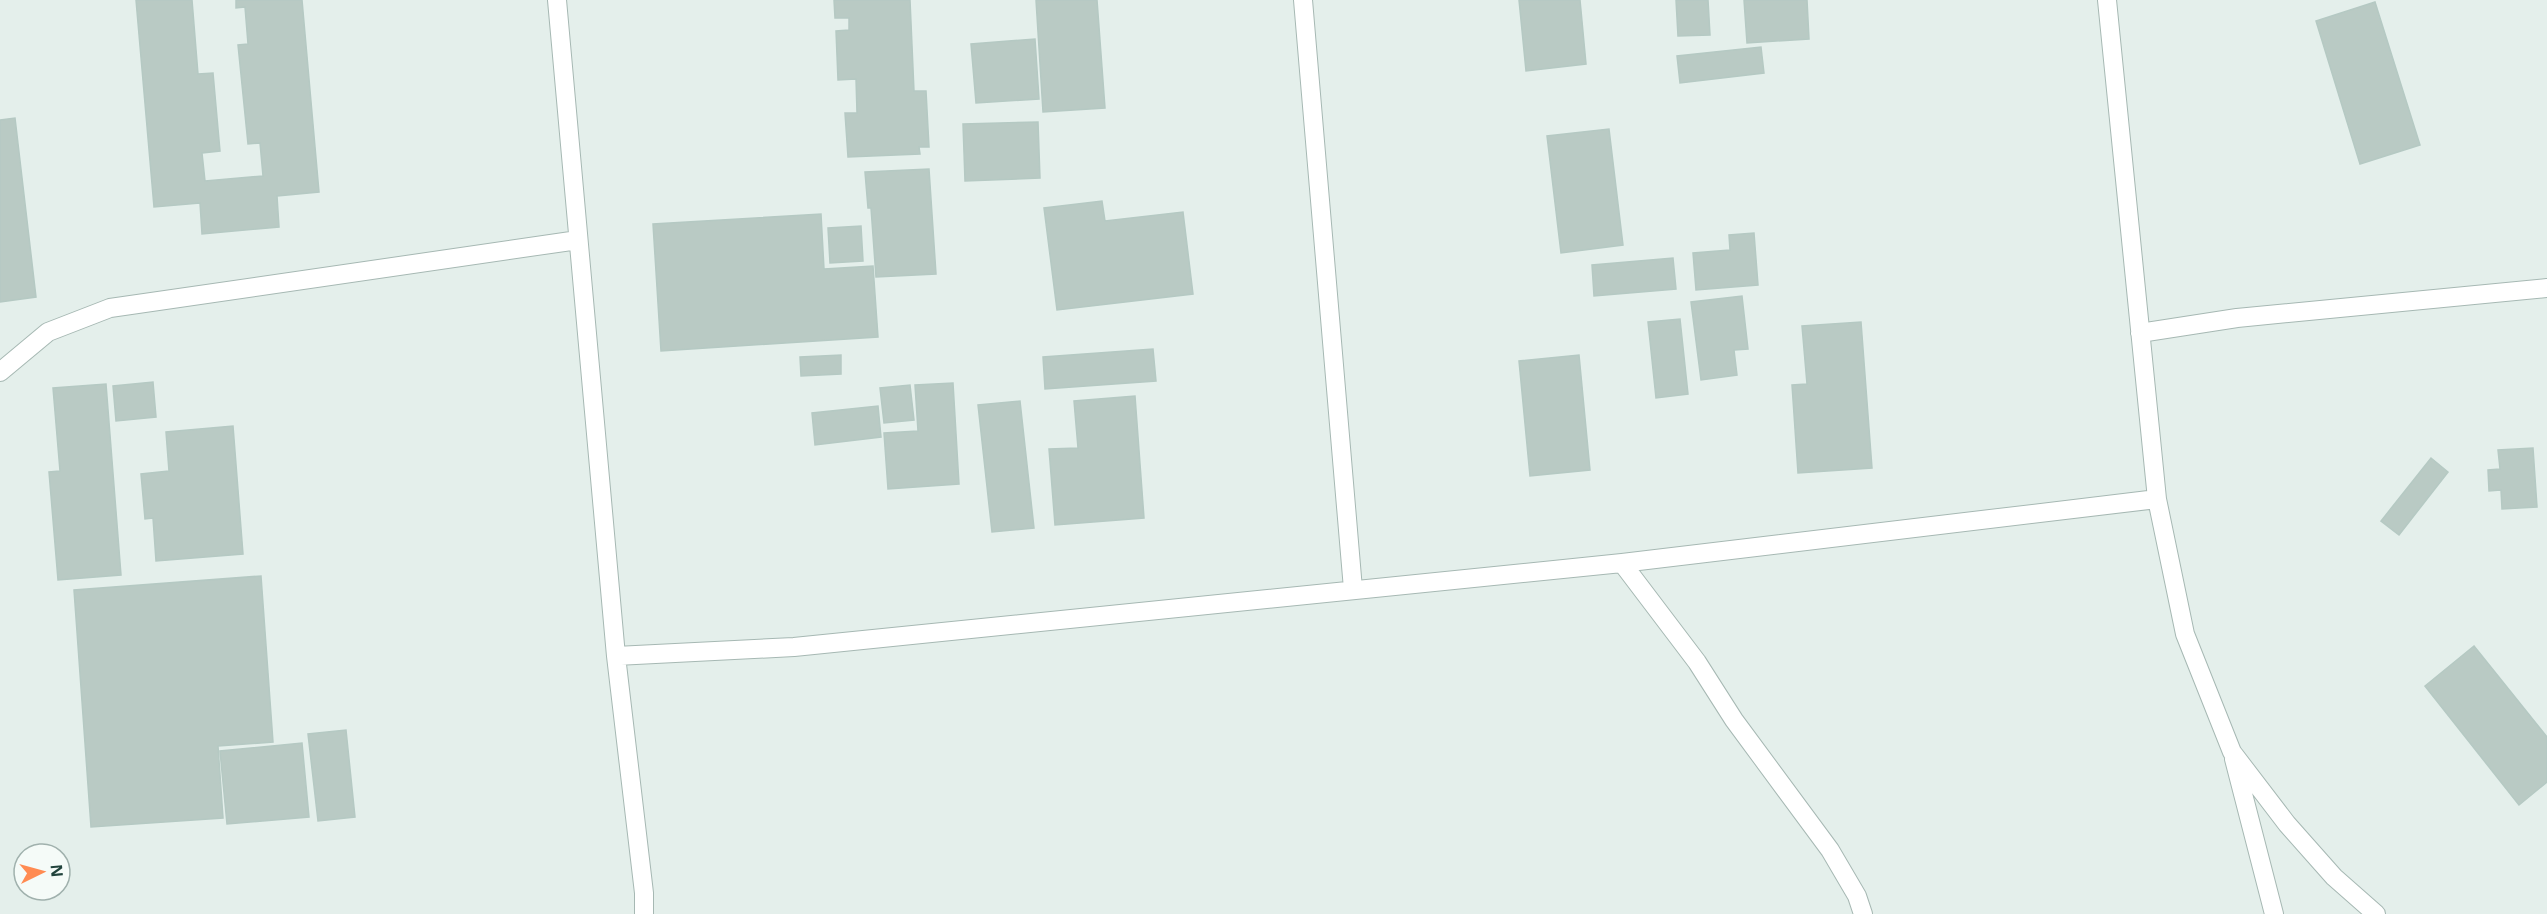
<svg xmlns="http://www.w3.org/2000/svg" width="2547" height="914" viewBox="0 0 2547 914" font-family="'Noto Sans',sans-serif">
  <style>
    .building { fill: #b9cac4; stroke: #b5c9c3; stroke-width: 1.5 }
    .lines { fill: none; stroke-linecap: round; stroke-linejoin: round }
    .minor-casing { stroke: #a6b8b3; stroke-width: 20 }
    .minor { stroke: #fff; stroke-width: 18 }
  </style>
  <rect width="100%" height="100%" fill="#e4efeb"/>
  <path class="building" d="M136,0H192L198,74L213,73L220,151L202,153L205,181L263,176L260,143L248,144L238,45L248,44L245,7L236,8V0H302L319,192L277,196L279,227L202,234L200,203L154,207Z
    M834,0H910L914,91H926L929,147H919L920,154L848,157L845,113H857L856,79L838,80L836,31L849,30V18H835Z
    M1036,0H1097L1105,108L1043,112Z
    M1519,0H1580L1586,64L1526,71Z
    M1676,0H1708L1710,35L1678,36Z
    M1744,0H1807L1809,39L1747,43Z
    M2375,2L2420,145L2360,164L2316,21Z
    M1035,39L1039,99L976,103L971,44Z
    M1761,47L1764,73L1680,83L1677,56Z
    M15,118L36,297L0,302V120Z
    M1038,122L1040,178L965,181L963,124Z
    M1609,129L1623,245L1561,253L1547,136Z
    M929,169L936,274L876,277L871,208H868L865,172Z
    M1102,201L1105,221L1183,212L1193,294L1057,310L1044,208Z
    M821,214L824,269L873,266L878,337L661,351L653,224Z
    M861,226L863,261L830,263L828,228Z
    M1754,233L1758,285L1696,290L1693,253L1730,250L1729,235Z
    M1673,258L1676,289L1594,296L1592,265Z
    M1742,296L1748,349L1734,350L1737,375L1701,380L1691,302Z
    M1680,319L1688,394L1656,398L1648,322Z
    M1861,322L1872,468L1798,473L1792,385L1807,384L1802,326Z
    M1153,349L1156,381L1045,389L1043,357Z
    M841,355V374L801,376L800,357Z
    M1579,355L1590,470L1530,476L1519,361Z
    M153,382L156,417L116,421L113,386Z
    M953,383L959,484L888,489L884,433L918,431L915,385Z
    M106,384L121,575L58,580L49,472L60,471L53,388Z
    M910,385L914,420L884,423L880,388Z
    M1135,396L1144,518L1055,525L1049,449L1078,448L1074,401Z
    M1020,401L1034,528L992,532L978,405Z
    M878,406L881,437L815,445L812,413Z
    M233,426L243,554L156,561L153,518L145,519L141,474L169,471L166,432Z
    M2533,448L2537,507L2502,509L2501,490L2489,491L2488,470L2500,469L2498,450Z
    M2431,458L2448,472L2399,535L2381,521Z
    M261,576L273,742L218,746L223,818L91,827L74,590Z
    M2474,646L2547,737V782L2519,805L2425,686Z
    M346,730L355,817L318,821L308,734Z
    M302,743L309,817L227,824L220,751Z"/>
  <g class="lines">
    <g class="minor-casing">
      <path id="minor" d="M557,0L616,656L644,893V914
        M1303,0L1353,589
        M2107,0L2157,499L2185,634L2232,752L2287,824L2334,877L2376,914
        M2140,333L2237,318L2547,288
        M0,372L48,332L110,308L578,240
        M1622,563L1697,662L1734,720L1830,850L1857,896L1863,914
        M616,656L794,647L1622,563L2157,499
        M2234,759L2274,914"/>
    </g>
    <use href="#minor" class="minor"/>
  </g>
  <g transform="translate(42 872) rotate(85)"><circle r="28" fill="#f5fbf8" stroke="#a0b1ad" stroke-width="1.5"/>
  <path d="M0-4.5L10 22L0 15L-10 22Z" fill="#ff8b52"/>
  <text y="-9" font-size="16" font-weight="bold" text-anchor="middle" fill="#21433c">N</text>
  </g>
</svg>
